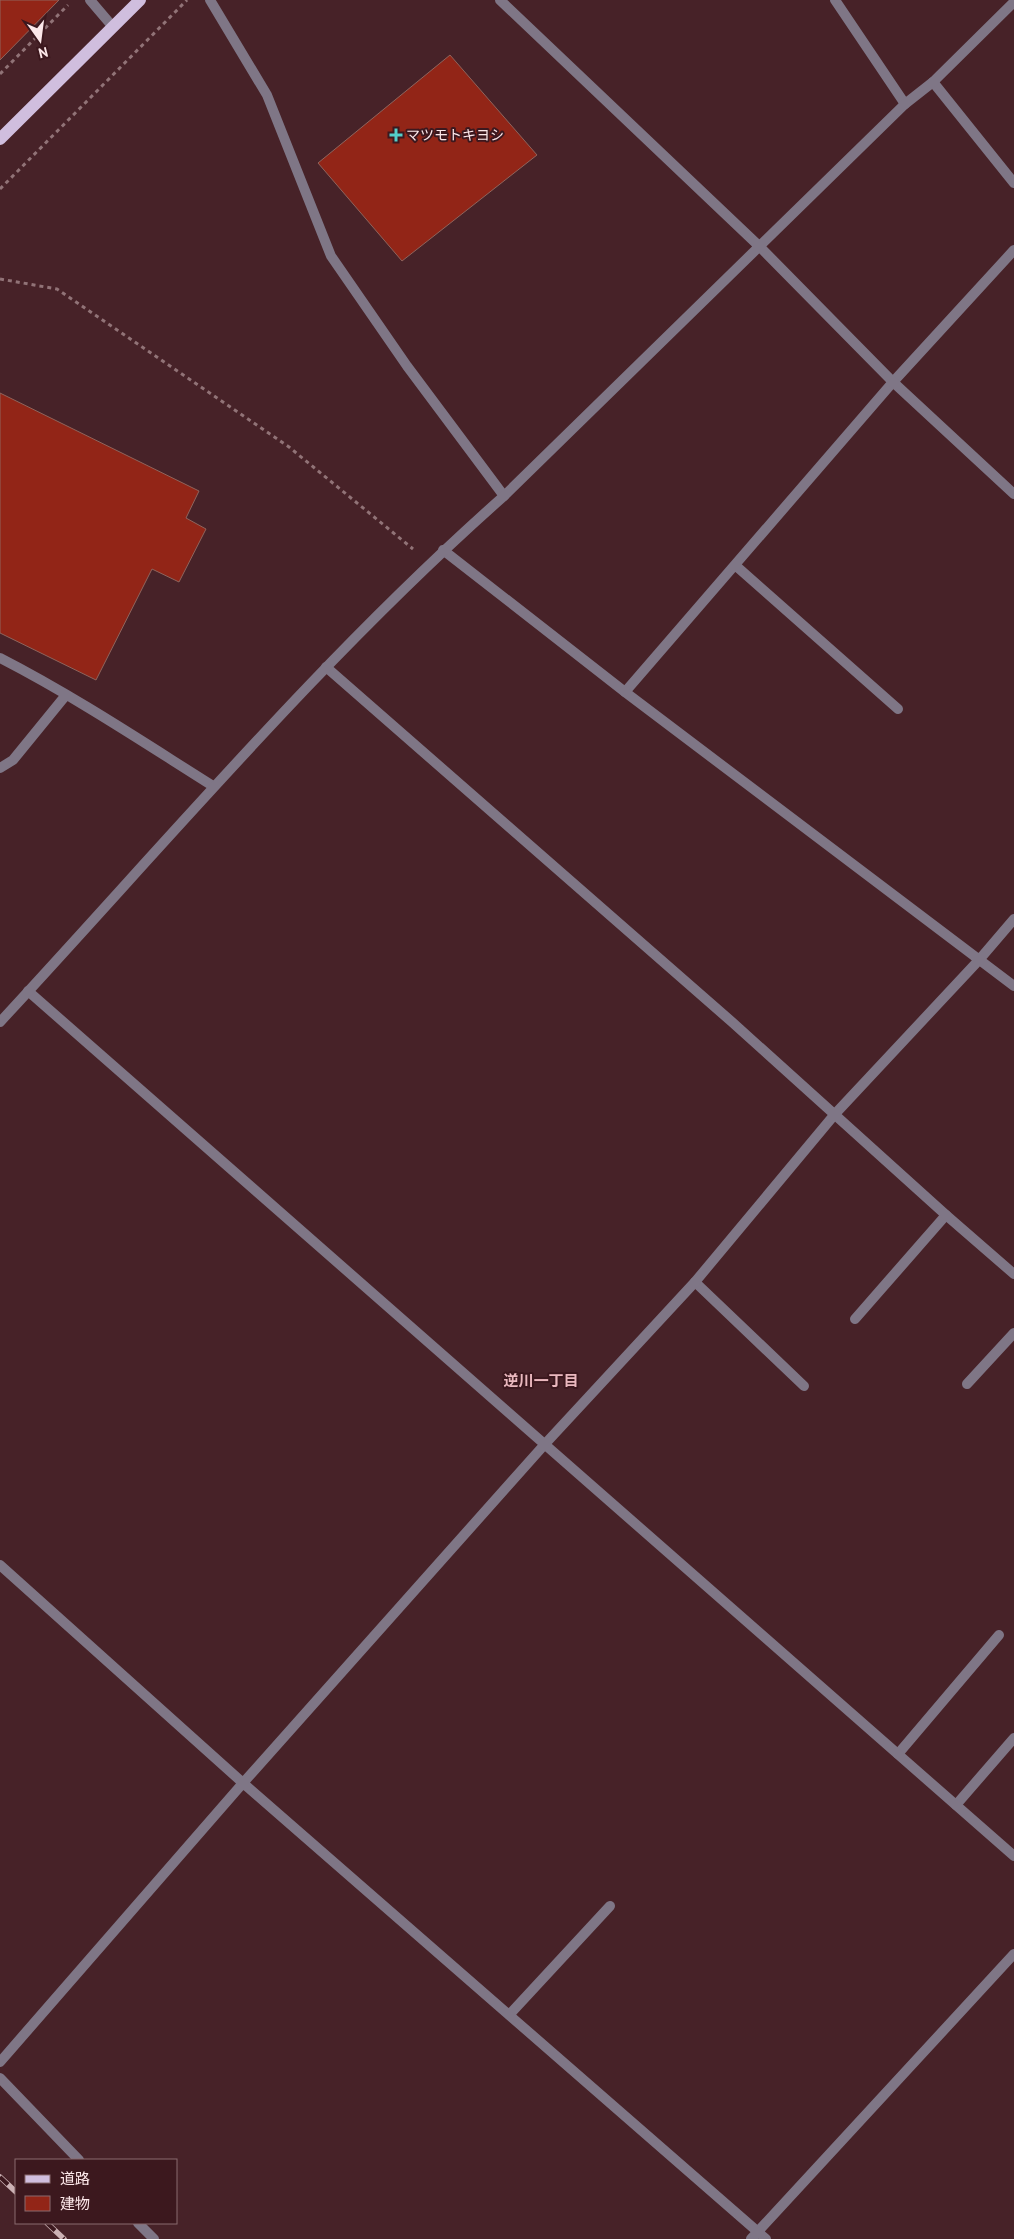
<svg xmlns="http://www.w3.org/2000/svg" width="1014" height="2239" viewBox="0 0 1014 2239" font-family="'PT Sans','Noto Sans JP',sans-serif">
  <style>
    .building { fill: #922517; stroke: #8f645c }
    .lines { fill: none; stroke-linecap: round; stroke-linejoin: round }
    .path { stroke: #917377; stroke-width: 3; stroke-dasharray: 4 4; stroke-linecap: butt }
    .service { stroke: #7f7686; stroke-width: 10 }
    .minor { stroke: #7f7686; stroke-width: 10 }
    .tertiary { stroke: #7f7686; stroke-width: 10 }
    .primary { stroke: #d0bede; stroke-width: 12 }
    .rail-casing { stroke: #cbb1b4; stroke-width: 5.5 }
    .rail { stroke: #3c181e; stroke-width: 4; stroke-dasharray: 11; stroke-linecap: butt }
    .poi-dot { fill: #54cdc8; stroke: #3c181e; stroke-width: 2 }
    .labels { text-anchor: middle; dominant-baseline: central; stroke-width: 4; stroke-linejoin: round; paint-order: stroke }
    .poi-label { font-size: 14px; fill: #fce7e9; stroke: #3c181e; text-anchor: start }
    .neighbourhood-label { font-size: 15px; font-weight: bold; fill: #eab8be; stroke: #3c181e }
  </style>
  <rect width="100%" height="100%" fill="#472228"/>
  <path class="building" d="M0,0H59L0,60Z
    M450,55L537,155L402,261L318,163Z
    M0,393L199,491L186,518L206,529L179,582L152,569L96,680L0,633Z"/>
  <g class="lines">
    <path class="path" d="M0,74L68,5
      M0,189L187,0
      M0,279L57,289L289,447L413,549"/>
    <path class="service" d="M210,0L267,95L331,256L407,366L504,496
      M735,565L898,709
      M625,692L893,382L1014,250
      M695,1282L804,1386
      M855,1319L946,1215
      M967,1384L1014,1333
      M898,1754L999,1635
      M956,1805L1014,1738"/>
    <path class="minor" d="M90,0L113,27
      M835,0L905,104
      M933,82L1014,183
      M443,550L625,692L1014,986
      M0,658C74,696 143,742 213,786
      M326,667L732,1022L946,1215L1014,1274
      M0,768L13,760L66,695
      M28,991L1014,1856
      M0,1565L243,1783L766,2239
      M509,2015L610,1906
      M0,2062L243,1783L545,1444L695,1282L835,1114L979,960L1014,919
      M0,2078L79,2160
      M138,2223L154,2239
      M751,2239L1014,1954"/>
    <path class="tertiary" d="M500,0L759,246L893,382L1014,494
      M0,1022C165,844 322,657 504,496L905,104L933,82L1014,2"/>
    <path class="primary" d="M0,139L140,0"/>
    <g class="rail-casing">
      <path id="rail" d="M0,2177L16,2192
        M47,2223L64,2239"/>
    </g>
    <use href="#rail" class="rail"/>
  </g>
  <path class="poi-dot" d="M393.5 127.5h5v5h5v5h-5v5h-5v-5h-5v-5h5z"/>
  <g class="labels">
    <g class="poi-label">
      <text x="406" y="135">マツモトキヨシ</text>
    </g>
    <g class="neighbourhood-label">
      <text x="541" y="1380">逆川一丁目</text>
    </g>
  </g>
  <rect x="15" y="2159" width="162" height="65" fill="#3c181e" stroke="#896b6f"/>
  <rect x="25" y="2175" width="25" height="8" fill="#d0bede" stroke="#896b6f"/>
  <text x="60" y="2184" font-size="15" fill="#fce7e9">道路</text>
  <rect x="25" y="2196" width="25" height="15" fill="#922517" stroke="#896b6f"/>
  <text x="60" y="2209" font-size="15" fill="#fce7e9">建物</text>
  <g transform="translate(40 40) rotate(166)" stroke="#3c181e" stroke-width="4" paint-order="stroke">
  <path d="M0-4L9 19L0 12L-9 19Z" fill="#fce7e9"/>
  <text y="-8" font-size="14" font-weight="bold" text-anchor="middle" fill="#fce7e9">N</text>
  </g>
</svg>
